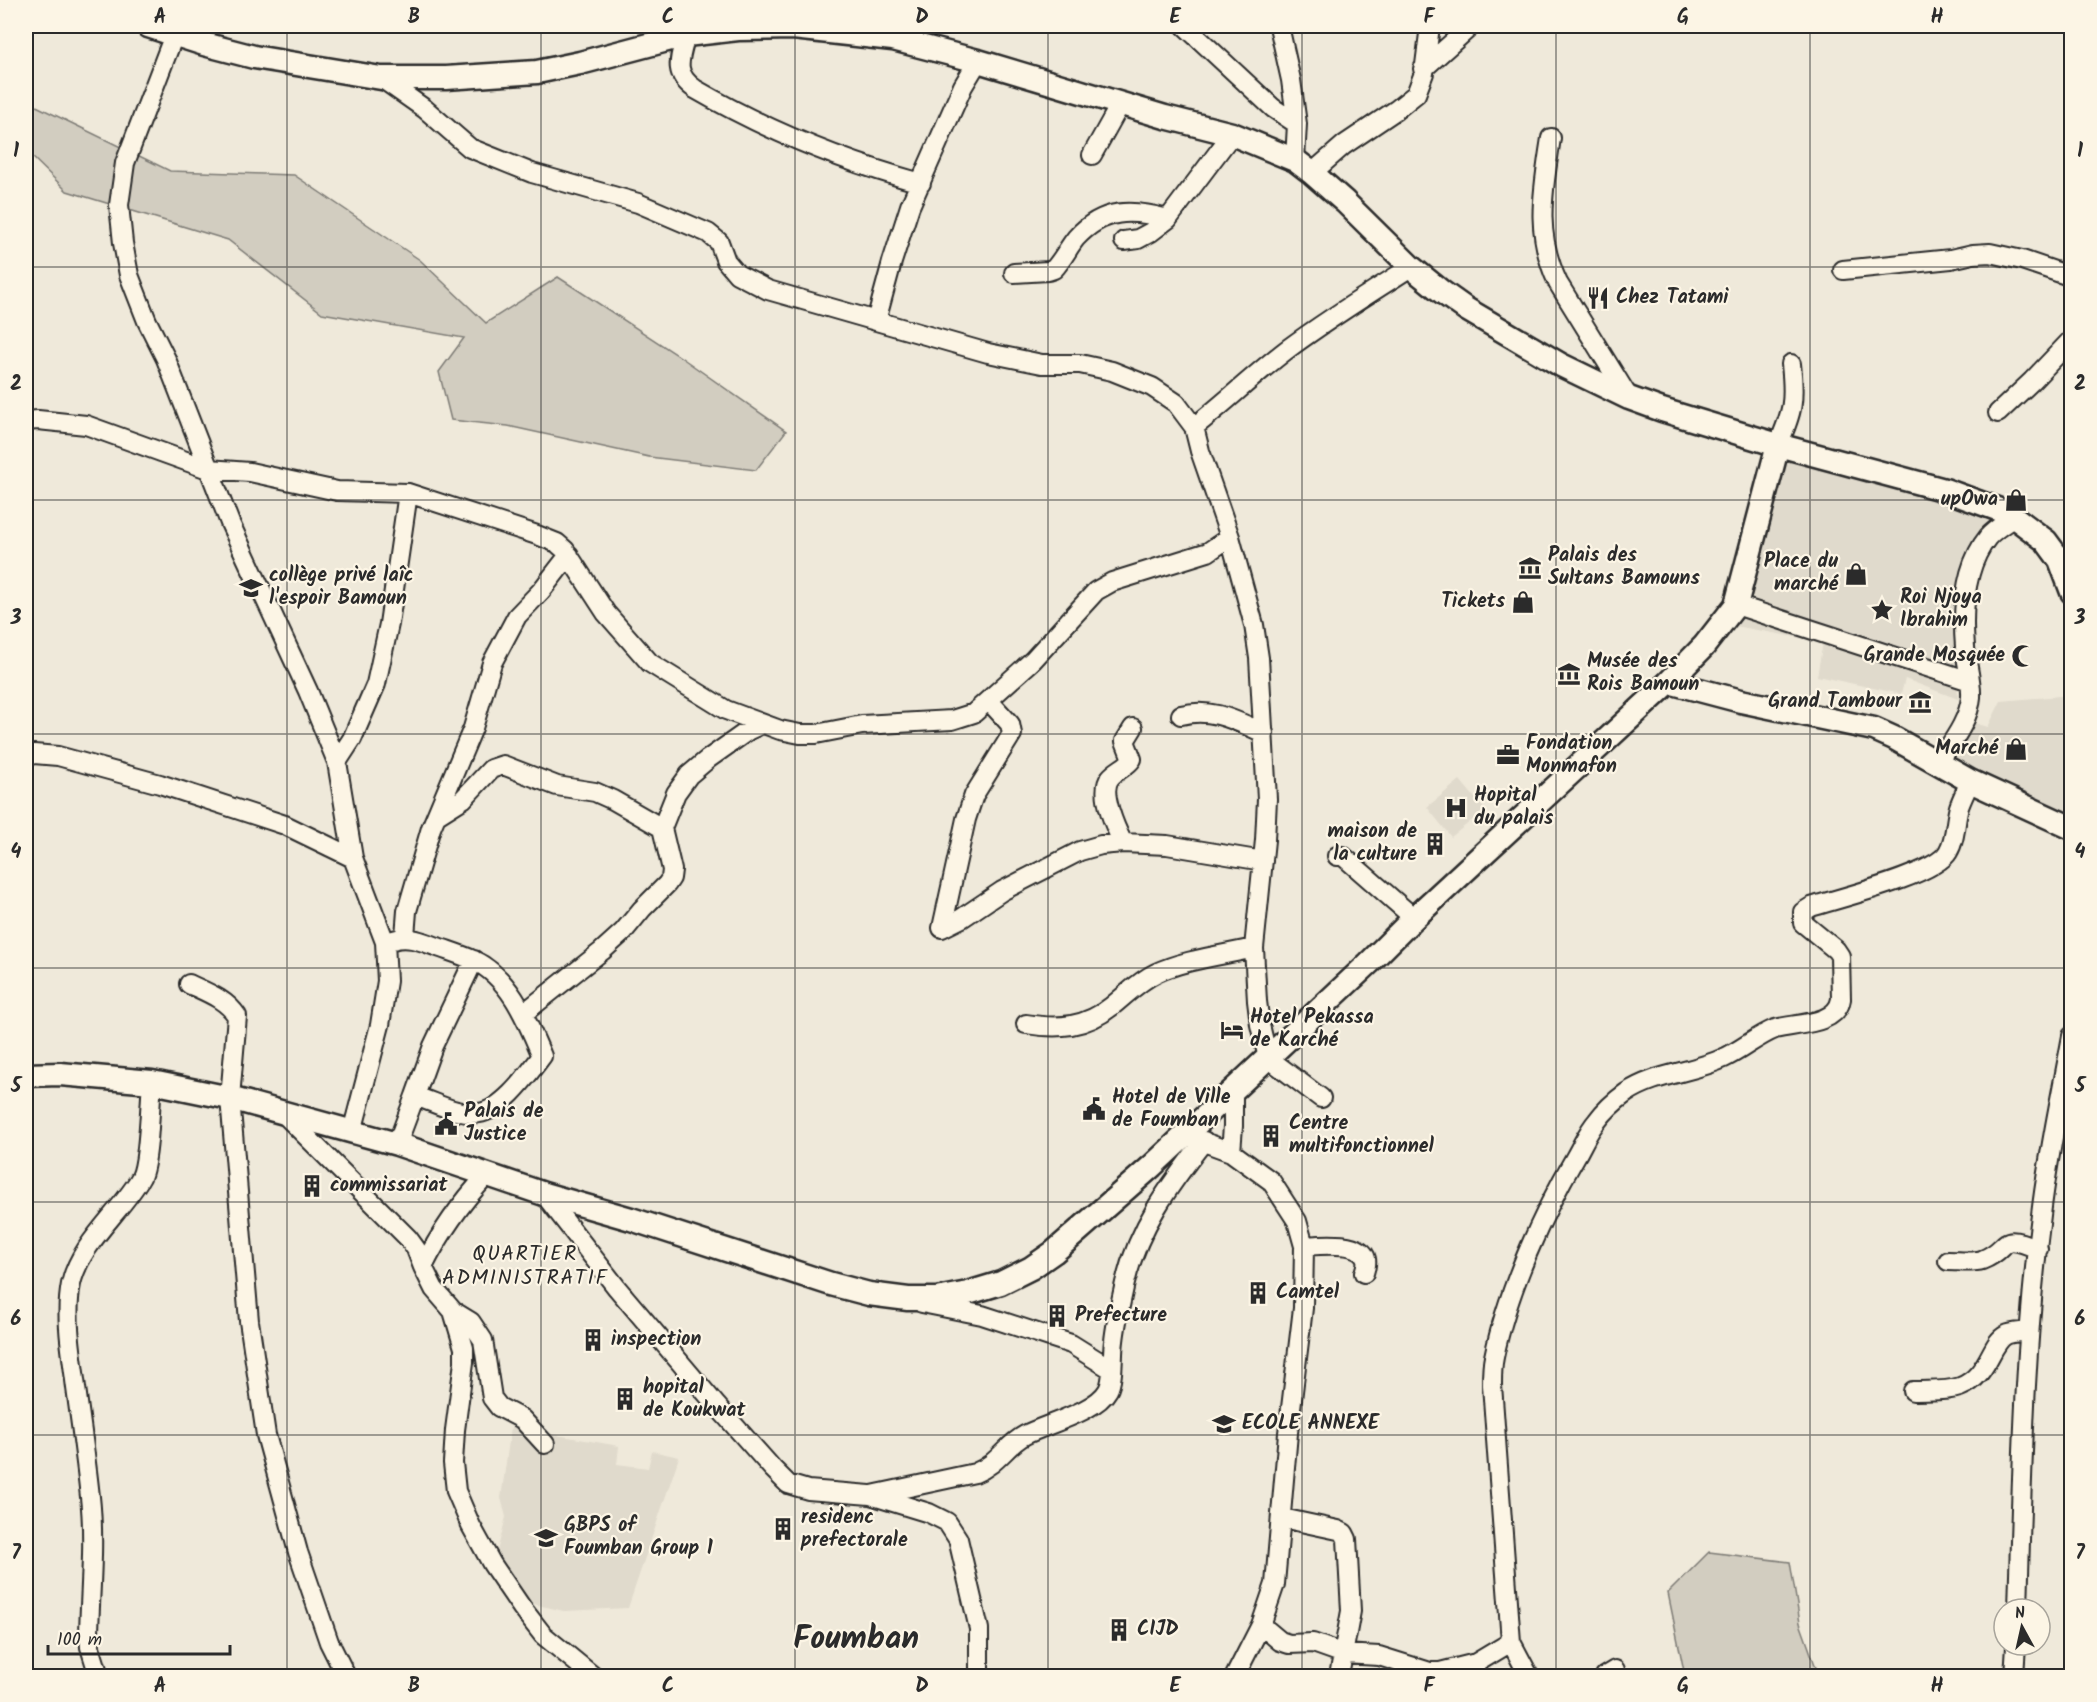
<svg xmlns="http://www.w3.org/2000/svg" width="2097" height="1702" viewBox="0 0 2097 1702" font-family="Kalam,sans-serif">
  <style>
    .built { fill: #e0dacc }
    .green { fill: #d2cdc0; stroke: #7e7c76; stroke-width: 1.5 }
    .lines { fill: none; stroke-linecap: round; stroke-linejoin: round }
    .minor-casing { stroke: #2b2b2b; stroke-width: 22 }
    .major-casing { stroke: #2b2b2b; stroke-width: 27 }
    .minor { stroke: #fcf5e5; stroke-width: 18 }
    .major { stroke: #fcf5e5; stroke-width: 22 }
    .grid { fill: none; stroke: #2b2b2b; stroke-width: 1.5; stroke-opacity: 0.55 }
    .labels { text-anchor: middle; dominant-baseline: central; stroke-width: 4.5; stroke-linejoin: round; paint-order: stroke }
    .poi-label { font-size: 20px; font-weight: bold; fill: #2b2b2b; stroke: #fcf5e5; text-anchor: start }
    .neighbourhood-label { font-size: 21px; letter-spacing: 1.5px; fill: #2b2b2b; stroke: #fcf5e5 }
    .town-label { font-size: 32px; font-weight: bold; fill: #2b2b2b; stroke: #fcf5e5 }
    .neatline { fill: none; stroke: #2b2b2b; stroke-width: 2 }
    .grid-label { font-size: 20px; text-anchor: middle; font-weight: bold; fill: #2b2b2b }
  </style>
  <rect width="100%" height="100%" fill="#efe9da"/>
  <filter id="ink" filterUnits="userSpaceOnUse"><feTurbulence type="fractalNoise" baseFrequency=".0167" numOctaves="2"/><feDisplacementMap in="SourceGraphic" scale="12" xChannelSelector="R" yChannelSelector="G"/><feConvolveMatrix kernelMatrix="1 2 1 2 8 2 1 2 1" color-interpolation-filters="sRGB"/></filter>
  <g filter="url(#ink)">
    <path class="built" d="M1786,456L1943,498L1994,517L1980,529L1964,556L1954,592L1953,607L1958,699L1905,679L1901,694L1817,676L1823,642L1735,626L1748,594Z
      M2071,695V827L1952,769L1971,722L1988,727L2001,701Z
      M1460,780L1485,810L1451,837L1427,807Z
      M511,1427L619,1446L617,1464L648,1468L652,1451L679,1457L628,1608L564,1611L529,1603L495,1559L506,1517L501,1498Z"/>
    <path class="green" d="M26,101L170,171L294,175L420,260L486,323L558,277L682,358L786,431L756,470L649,457L508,426L451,420L439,372L464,338L322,313L228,240L67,191L26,151Z
      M1709,1552L1790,1562L1800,1623L1819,1676H1685L1668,1593Z"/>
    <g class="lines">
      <g class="minor-casing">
        <path id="minor" d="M1185,26L1273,108L1297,124
          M1279,26L1291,80L1297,124L1295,160
          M174,35L125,163L119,205L123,243L129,275L147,321L166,359L230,523L308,691L337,762L353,858L385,942L387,981L380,1025L352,1132
          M686,35C680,58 672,73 695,89C766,130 841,161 921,183
          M1423,69L1471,26
          M381,78L425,109L470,148L532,173L638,203L708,233L719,242L726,261L737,274L768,290L988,353L1042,364H1080L1112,371L1152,387L1176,403L1194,427
          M1551,138C1543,192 1534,232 1558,283L1629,398
          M1092,155L1121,103
          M1312,173L1344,145L1396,110L1416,94L1424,73L1430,26
          M1124,241L1138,239L1151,232L1168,219L1232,134
          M1843,270L1951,259L1973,254L1990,253L2022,260L2072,277
          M1014,273L1048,271L1054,269C1063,259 1068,248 1076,238C1103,208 1132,209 1168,219
          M876,321L892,262L910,206L963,86L978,61
          M1998,413L2032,381L2072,339
          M26,421L38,420L86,425L208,469L250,472L337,491L408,493L537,535L557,543L565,550L606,613L650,663L726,710L780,730L800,734H816L862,725L952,720L974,713L1033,660L1096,591L1112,582L1208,552L1230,537
          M1778,445C1793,411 1795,401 1791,364
          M1736,605L1970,681
          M989,701L1010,724L1012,734L974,795L966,819L942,928L962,918L1002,891L1080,851L1101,845L1123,843L1167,845L1263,861
          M1181,715C1212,707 1236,721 1264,733
          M26,757L34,754L58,756L160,784L285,825L353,858
          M337,762L352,739L376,684L389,624L408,493
          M1939,762C1951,743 1969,721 1971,697C1972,680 1966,663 1965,647C1962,610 1964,567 1988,537C1995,529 2006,523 2014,517
          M436,816L463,799L491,769L503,765L557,786L595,792L613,800L662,828
          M1123,843C1116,829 1099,792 1110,778C1116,770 1127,767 1132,759L1125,741L1133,728
          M1337,856H1343L1414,918
          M405,936L407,911L431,828L473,728L492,663L517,616L541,591L569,555
          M393,940C409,935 423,942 438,947C449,951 462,955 473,960C510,977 527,1021 542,1056C528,1074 503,1110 479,1113C459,1116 434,1102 415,1096L397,1144
          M189,984C206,992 226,999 237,1016L230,1098L249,1321L266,1435L298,1552L329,1642L346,1676
          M524,1013L602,951L623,932L642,909L667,884L671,878L672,870L662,828L676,793L689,775L708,759L749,730L762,724
          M1026,1024C1058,1029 1085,1028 1112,1006C1127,994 1139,981 1156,973C1183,960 1224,955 1254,948
          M415,1096L433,1046L474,960
          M1321,1098L1268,1058L1260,1025L1257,1001L1254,948L1265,840L1267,799L1259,658L1254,625L1230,537L1200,451L1194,427C1226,402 1256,373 1289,348C1328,319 1370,293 1411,267
          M283,1113L408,1238L416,1249L423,1267
          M1185,1135L1231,1152L1271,1181L1297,1221L1304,1246L1303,1308L1288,1433L1275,1584L1261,1625L1235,1676
          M1231,1152L1233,1126V1088
          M487,1175C461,1203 440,1233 423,1267L434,1289L453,1311L464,1348V1362L455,1430L453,1463L456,1491L471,1526L492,1564L522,1608L543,1635L593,1676
          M544,1194L617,1288L717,1406L773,1469L788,1484L808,1490L870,1495L929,1513L947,1522L958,1539L979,1629V1676
          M1304,1246C1319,1245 1361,1240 1366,1259C1367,1263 1365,1270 1364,1273
          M1948,1261C1959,1261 1973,1263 1982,1260C2013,1248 1996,1231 2038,1249
          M922,1303L982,1315L1071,1344L1111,1369
          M453,1311L471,1322L483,1340L492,1398L499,1407L522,1419L545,1444
          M1913,1391C1928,1390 1946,1392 1960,1387C1989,1376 1990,1343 2006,1335C2012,1332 2022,1332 2029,1331
          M872,1495L975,1473C998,1464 1006,1445 1025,1435C1046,1424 1096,1412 1108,1390C1114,1379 1112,1354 1114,1341C1116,1322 1121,1301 1125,1283C1138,1228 1170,1184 1204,1141
          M1282,1518L1338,1530L1344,1533L1347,1539L1351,1611L1339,1676
          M2018,1609C2022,1478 2024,1346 2041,1215C2048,1155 2061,1096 2072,1036
          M1261,1625L1280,1641L1289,1644L1313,1643L1344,1654L1379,1656L1430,1672H1440L1476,1663L1511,1642
          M99,1676L90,1647L89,1634C90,1589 95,1542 90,1497C86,1458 80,1419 75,1380C71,1349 65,1315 71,1284C80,1243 122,1211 141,1177C149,1161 150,1103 152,1082
          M1529,1676L1511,1642L1492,1385C1492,1376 1492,1366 1494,1357C1507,1292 1542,1214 1576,1156C1583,1144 1588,1131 1597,1121C1605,1110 1615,1101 1626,1093C1656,1073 1692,1073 1724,1058C1742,1050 1757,1036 1775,1029C1795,1023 1837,1026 1841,999L1840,956L1836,950L1803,923V912L1811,907C1839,898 1935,875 1948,852C1956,839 1955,821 1959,807C1962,798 1967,789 1970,781
          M1605,1676L1615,1670
          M2014,1676L2016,1645"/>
      </g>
      <g class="major-casing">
        <path id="major" d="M148,26L204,44L254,57L381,78H446L537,72L580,63L686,35L738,29L793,28L893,39L978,61L1165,117L1232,134L1295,160L1312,173L1345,202L1411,267L1442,292L1466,309L1561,365L1629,398L1662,410L1778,445L1945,490L1997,509L2014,517L2046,541L2060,560L2072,592
          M1669,682L1704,646L1736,605L1778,445
          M26,1075L60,1074L152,1082L230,1098L397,1144L544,1194L631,1219L831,1284L869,1294L908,1299H937L968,1293L1001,1283L1031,1268L1054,1252L1152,1166L1369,963L1414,918L1669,682L1741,701L1874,729L1894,738L1970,781L2072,828"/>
      </g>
      <use href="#minor" class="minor"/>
      <use href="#major" class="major"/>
    </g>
  </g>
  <path class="grid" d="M287,26V1676M541,26V1676M795,26V1676M1048,26V1676M1302,26V1676M1556,26V1676M1810,26V1676M26,267H2072M26,500H2072M26,734H2072M26,968H2072M26,1202H2072M26,1435H2072"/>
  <defs>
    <g id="restaurant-bare" transform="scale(1.8)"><path d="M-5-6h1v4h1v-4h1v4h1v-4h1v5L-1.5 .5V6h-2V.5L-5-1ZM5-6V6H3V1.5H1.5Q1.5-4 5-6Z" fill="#2b2b2b" stroke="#fcf5e5" stroke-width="2.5" paint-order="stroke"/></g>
    <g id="shop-bare" transform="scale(1.8)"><path d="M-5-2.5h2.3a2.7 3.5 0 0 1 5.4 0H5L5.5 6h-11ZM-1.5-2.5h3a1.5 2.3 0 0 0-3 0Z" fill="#2b2b2b" stroke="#fcf5e5" stroke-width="2.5" paint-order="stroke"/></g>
    <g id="museum-bare" transform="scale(1.8)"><path d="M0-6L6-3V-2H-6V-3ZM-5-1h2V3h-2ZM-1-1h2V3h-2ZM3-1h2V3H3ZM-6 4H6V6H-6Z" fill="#2b2b2b" stroke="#fcf5e5" stroke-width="2.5" paint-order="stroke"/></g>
    <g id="school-bare" transform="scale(1.8)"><path d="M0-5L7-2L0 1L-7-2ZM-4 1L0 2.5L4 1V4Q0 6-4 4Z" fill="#2b2b2b" stroke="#fcf5e5" stroke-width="2.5" paint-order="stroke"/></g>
    <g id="sight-bare" transform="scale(1.8)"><path d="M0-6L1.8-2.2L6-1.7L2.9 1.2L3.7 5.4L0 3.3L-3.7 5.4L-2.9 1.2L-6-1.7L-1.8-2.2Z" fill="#2b2b2b" stroke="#fcf5e5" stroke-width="2.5" paint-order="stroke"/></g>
    <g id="mosque-bare" transform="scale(1.8)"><path d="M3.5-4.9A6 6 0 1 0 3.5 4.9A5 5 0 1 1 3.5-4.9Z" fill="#2b2b2b" stroke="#fcf5e5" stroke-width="2.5" paint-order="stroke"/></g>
    <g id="office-bare" transform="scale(1.8)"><path d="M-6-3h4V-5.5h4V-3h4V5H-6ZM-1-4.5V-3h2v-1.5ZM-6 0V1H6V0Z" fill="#2b2b2b" stroke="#fcf5e5" stroke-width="2.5" paint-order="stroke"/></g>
    <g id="hospital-bare" transform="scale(1.8)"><path d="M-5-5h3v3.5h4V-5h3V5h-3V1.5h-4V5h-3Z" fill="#2b2b2b" stroke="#fcf5e5" stroke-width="2.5" paint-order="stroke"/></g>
    <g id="building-bare" transform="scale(1.8)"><path d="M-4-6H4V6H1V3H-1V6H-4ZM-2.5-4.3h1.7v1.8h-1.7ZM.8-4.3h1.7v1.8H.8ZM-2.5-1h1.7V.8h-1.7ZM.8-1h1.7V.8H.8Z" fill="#2b2b2b" stroke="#fcf5e5" stroke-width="2.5" paint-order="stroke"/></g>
    <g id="hotel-bare" transform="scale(1.8)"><path d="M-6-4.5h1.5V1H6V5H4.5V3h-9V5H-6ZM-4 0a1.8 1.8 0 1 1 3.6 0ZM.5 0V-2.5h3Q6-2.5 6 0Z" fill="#2b2b2b" stroke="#fcf5e5" stroke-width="2.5" paint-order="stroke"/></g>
    <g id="civic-bare" transform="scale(1.8)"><path d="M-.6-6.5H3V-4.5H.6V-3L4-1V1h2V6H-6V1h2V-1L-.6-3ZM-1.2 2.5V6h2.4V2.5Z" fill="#2b2b2b" stroke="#fcf5e5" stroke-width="2.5" paint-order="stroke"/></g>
  </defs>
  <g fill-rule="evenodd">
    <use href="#restaurant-bare" x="1598" y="298"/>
    <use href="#shop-bare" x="2016" y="500"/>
    <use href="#museum-bare" x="1530" y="568"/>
    <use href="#shop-bare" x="1856" y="574"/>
    <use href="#school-bare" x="251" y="588"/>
    <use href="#shop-bare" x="1523" y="602"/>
    <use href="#sight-bare" x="1882" y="610"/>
    <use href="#mosque-bare" x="2023" y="656"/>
    <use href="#museum-bare" x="1569" y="674"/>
    <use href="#museum-bare" x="1920" y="702"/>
    <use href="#shop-bare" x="2016" y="749"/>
    <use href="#office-bare" x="1508" y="755"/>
    <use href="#hospital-bare" x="1456" y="808"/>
    <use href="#building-bare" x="1435" y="844"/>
    <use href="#hotel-bare" x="1232" y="1030"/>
    <use href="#civic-bare" x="1094" y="1109"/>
    <use href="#civic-bare" x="446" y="1124"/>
    <use href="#building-bare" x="1271" y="1136"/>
    <use href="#building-bare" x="312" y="1186"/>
    <use href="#building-bare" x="1258" y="1293"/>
    <use href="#building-bare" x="1057" y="1316"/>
    <use href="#building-bare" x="593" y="1340"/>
    <use href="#building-bare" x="625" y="1399"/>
    <use href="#school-bare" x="1224" y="1424"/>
    <use href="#building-bare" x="783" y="1529"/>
    <use href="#school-bare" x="546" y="1538"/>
    <use href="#building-bare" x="1119" y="1630"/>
  </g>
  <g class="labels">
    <g class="poi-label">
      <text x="1616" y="298">Chez Tatami</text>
      <text x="1998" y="500" text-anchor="end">upOwa</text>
      <text x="1548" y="556">Palais des<tspan x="1548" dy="23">Sultans Bamouns</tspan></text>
      <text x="1838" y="562" text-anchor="end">Place du<tspan x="1838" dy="23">marché</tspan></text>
      <text x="269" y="576">collège privé laîc<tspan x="269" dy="23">l'espoir Bamoun</tspan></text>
      <text x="1900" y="598">Roi Njoya<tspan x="1900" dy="23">Ibrahim</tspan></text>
      <text x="1505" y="602" text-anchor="end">Tickets</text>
      <text x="2005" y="656" text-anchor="end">Grande Mosquée</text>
      <text x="1587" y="662">Musée des<tspan x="1587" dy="23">Rois Bamoun</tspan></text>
      <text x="1902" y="702" text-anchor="end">Grand Tambour</text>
      <text x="1526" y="744">Fondation<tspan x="1526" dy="23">Monmafon</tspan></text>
      <text x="1998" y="749" text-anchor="end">Marché</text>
      <text x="1474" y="796">Hopital<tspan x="1474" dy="23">du palais</tspan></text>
      <text x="1417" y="832" text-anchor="end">maison de<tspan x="1417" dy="23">la culture</tspan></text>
      <text x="1250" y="1018">Hotel Pekassa<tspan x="1250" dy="23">de Karché</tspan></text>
      <text x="1112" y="1098">Hotel de Ville<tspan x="1112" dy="23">de Foumban</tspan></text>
      <text x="464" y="1112">Palais de<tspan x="464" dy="23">Justice</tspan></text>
      <text x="1289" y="1124">Centre<tspan x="1289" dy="23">multifonctionnel</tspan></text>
      <text x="330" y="1186">commissariat</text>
      <text x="1276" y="1293">Camtel</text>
      <text x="1075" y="1316">Prefecture</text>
      <text x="611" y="1340">inspection</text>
      <text x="643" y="1388">hopital<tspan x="643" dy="23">de Koukwat</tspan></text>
      <text x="1242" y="1424">ECOLE ANNEXE</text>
      <text x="801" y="1518">residenc<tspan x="801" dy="23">prefectorale</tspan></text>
      <text x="564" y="1526">GBPS of<tspan x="564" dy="23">Foumban Group 1</tspan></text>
      <text x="1137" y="1630">CIJD</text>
    </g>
    <g class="neighbourhood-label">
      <text x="525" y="1254">QUARTIER<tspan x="525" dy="24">ADMINISTRATIF</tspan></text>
    </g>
    <g class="town-label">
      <text x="856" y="1639">Foumban</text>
    </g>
  </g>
  <rect width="2097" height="1702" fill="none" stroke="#fcf5e5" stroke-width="66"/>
  <g transform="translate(2022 1627) rotate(352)"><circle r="28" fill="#fcf5e5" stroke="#a8a49b" stroke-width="1.5"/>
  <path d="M0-4.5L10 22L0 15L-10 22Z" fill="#2b2b2b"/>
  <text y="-9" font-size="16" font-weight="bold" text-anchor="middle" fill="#2b2b2b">N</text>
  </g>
  <path d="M48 1645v9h182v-9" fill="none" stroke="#2b2b2b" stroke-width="3"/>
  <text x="57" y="1645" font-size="18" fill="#2b2b2b" stroke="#fcf5e5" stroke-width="4.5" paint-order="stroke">100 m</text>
  <rect x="33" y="33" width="2031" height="1636" class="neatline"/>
  <g class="grid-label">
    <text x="160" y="23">A</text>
    <text x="414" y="23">B</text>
    <text x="668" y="23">C</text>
    <text x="922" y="23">D</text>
    <text x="1175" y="23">E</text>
    <text x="1429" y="23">F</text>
    <text x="1683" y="23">G</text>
    <text x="1937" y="23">H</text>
    <text x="16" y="157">1</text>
    <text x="2080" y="157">1</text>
    <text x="16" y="390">2</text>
    <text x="2080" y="390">2</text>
    <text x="16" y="624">3</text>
    <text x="2080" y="624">3</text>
    <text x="16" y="858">4</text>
    <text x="2080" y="858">4</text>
    <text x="16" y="1092">5</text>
    <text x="2080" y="1092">5</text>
    <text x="16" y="1325">6</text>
    <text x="2080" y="1325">6</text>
    <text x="16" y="1559">7</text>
    <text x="2080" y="1559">7</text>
    <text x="160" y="1692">A</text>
    <text x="414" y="1692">B</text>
    <text x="668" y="1692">C</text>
    <text x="922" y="1692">D</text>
    <text x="1175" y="1692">E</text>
    <text x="1429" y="1692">F</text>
    <text x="1683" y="1692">G</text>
    <text x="1937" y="1692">H</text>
  </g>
</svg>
